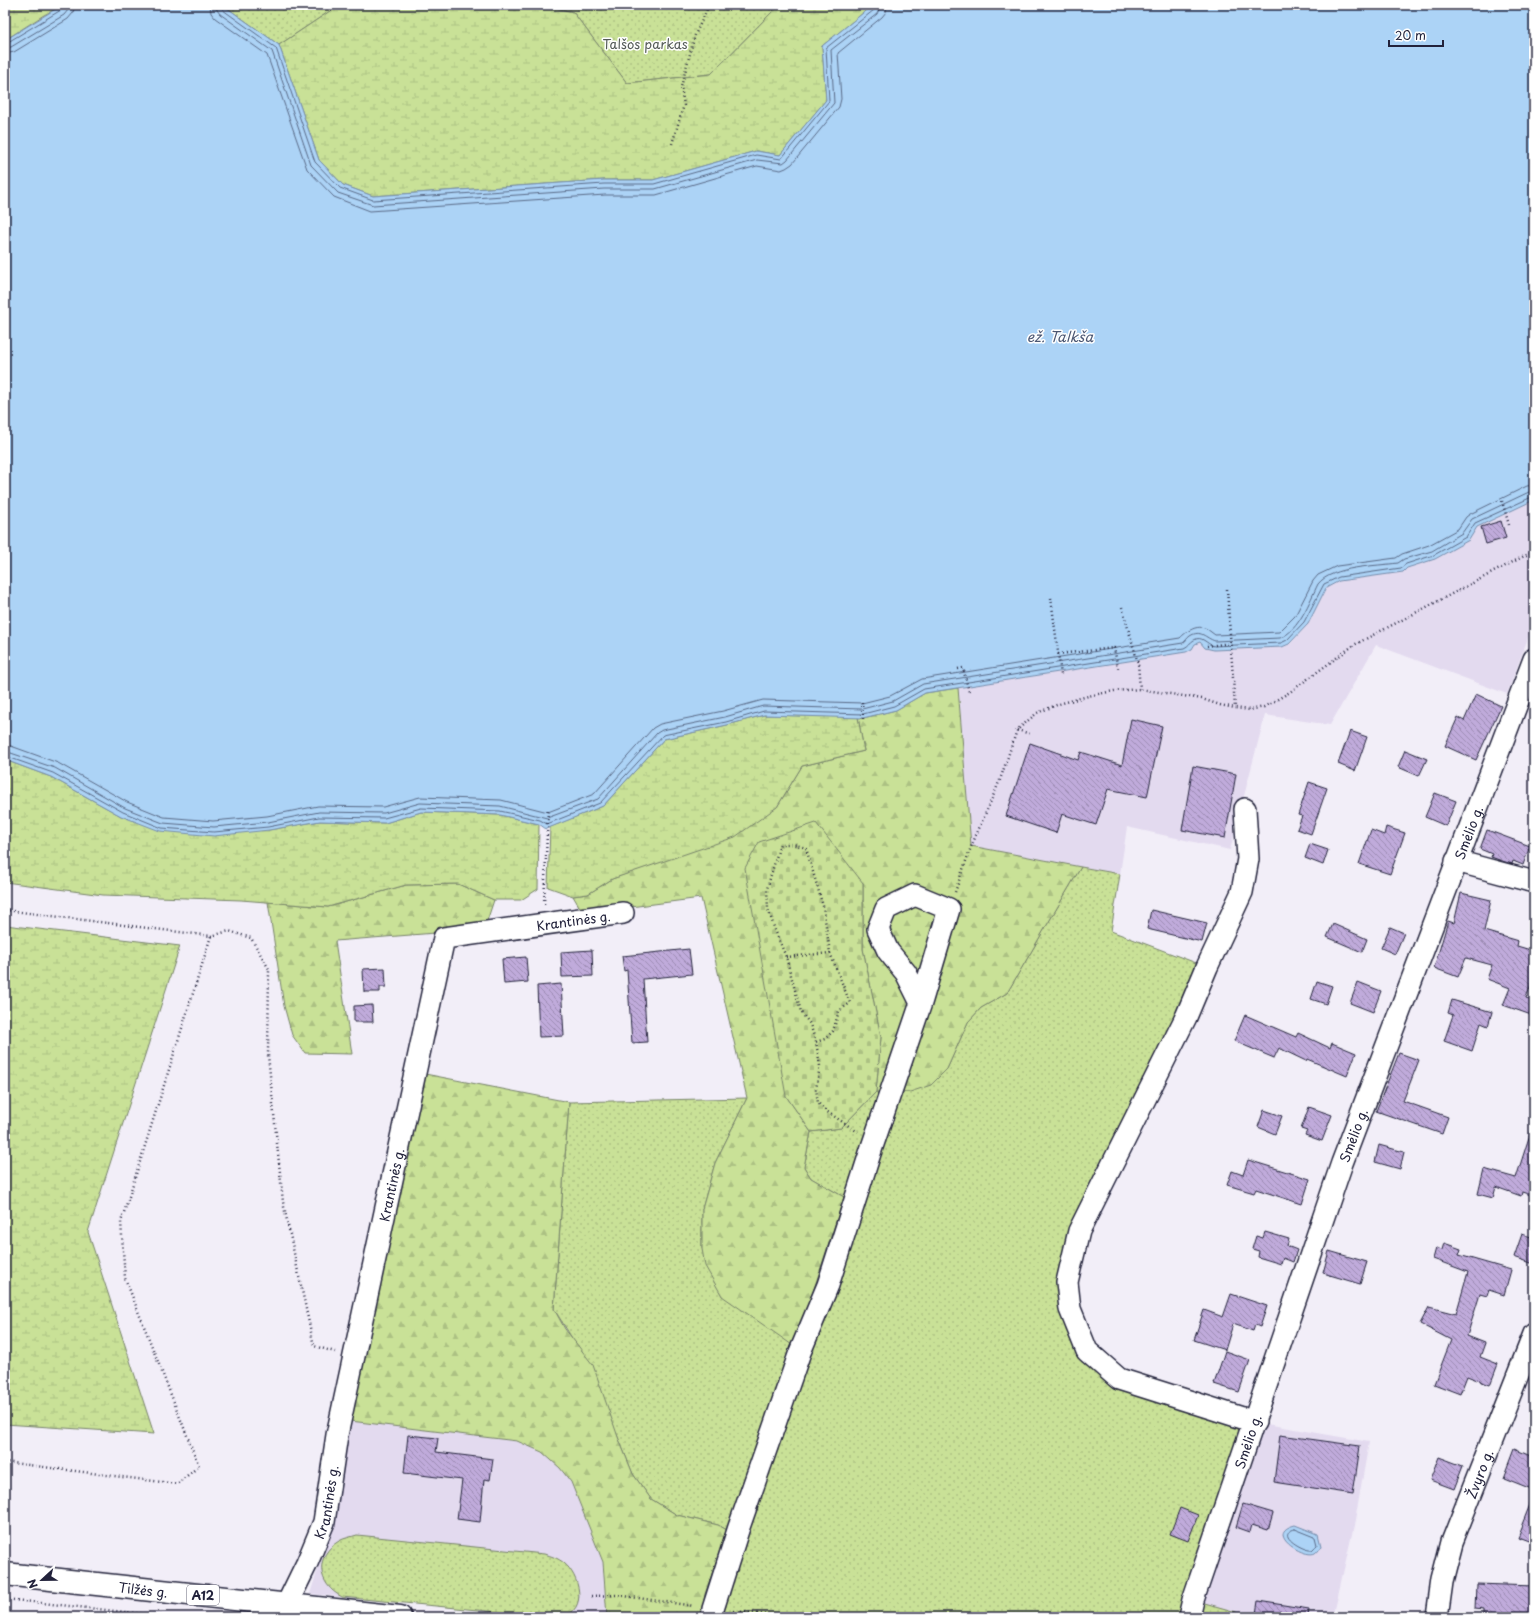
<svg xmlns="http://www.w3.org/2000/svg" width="1539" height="1622" viewBox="0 0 1539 1622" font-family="'Playpen Sans',sans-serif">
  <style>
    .built { fill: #e3daef }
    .green { fill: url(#green-dots); stroke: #768269 }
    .forest { fill: url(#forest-firs); stroke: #768269 }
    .wetland { fill: url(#wetland-marsh); stroke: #768269 }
    .cemetery { fill: url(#cemetery-stones); stroke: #768269 }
    .water { fill: #acd3f6; stroke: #758cab }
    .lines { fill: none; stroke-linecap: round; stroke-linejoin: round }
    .shore { stroke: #596986; stroke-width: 1 }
    .building { fill: url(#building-back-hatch); stroke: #22223b }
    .minor-casing { stroke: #22223b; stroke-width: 24 }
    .highway-casing { stroke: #22223b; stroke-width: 25 }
    .path { stroke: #22223b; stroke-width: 2.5; stroke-dasharray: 1 3; stroke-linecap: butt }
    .minor { stroke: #fff; stroke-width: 21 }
    .highway { stroke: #fff; stroke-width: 22 }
    .labels { text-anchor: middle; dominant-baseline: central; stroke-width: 3; stroke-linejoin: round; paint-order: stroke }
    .shield { fill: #fff; stroke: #646476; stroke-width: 1 }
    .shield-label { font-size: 12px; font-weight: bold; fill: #22223b }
    .park-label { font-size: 13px; fill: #545b57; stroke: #fff }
    .street-label { font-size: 13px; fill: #22223b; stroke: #fff }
    .water-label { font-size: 14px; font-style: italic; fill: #4b5773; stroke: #fff }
  </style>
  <defs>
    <pattern id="green-dots" width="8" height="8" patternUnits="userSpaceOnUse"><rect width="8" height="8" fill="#c9e197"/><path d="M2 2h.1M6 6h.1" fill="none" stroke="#acc183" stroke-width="1.8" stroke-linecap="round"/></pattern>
    <pattern id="forest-firs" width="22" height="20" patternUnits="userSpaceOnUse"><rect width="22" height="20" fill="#c9e197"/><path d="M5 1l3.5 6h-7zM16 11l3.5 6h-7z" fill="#acc183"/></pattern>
    <pattern id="wetland-marsh" width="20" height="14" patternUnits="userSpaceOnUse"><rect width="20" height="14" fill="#c9e197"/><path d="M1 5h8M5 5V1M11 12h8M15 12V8" fill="none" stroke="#acc183"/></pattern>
    <pattern id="cemetery-stones" width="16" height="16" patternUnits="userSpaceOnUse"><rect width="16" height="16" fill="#c9e197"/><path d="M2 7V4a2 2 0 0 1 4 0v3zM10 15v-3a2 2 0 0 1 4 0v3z" fill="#acc183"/></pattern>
    <pattern id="building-back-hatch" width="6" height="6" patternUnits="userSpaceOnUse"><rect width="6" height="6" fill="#c0abdb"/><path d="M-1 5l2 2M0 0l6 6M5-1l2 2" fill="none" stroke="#9c8bb3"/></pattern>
  </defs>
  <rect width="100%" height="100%" fill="#f2eef8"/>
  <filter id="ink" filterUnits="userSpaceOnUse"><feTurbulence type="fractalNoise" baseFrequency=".025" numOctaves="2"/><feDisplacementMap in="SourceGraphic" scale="8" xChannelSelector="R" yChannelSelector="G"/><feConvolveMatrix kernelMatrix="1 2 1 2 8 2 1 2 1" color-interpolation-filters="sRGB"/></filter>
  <g filter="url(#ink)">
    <path class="built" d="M1534,500V622L1507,694L1376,645L1330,725L1265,715L1230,850L1127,827L1120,874L971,847L958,688L1186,652L1192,649L1195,644L1200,642L1214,650L1282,647L1290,644L1308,624L1326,588L1339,581L1403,572L1407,568L1435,559L1469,540L1477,527Z
      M350,1421L517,1441L542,1452L560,1468L571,1482L603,1562L607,1617H550L310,1594L337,1509Z
      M1255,1422L1369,1442L1355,1521L1333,1617H1254L1193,1600Z"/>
    <path class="green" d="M223,5H339L279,45Z
      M542,5H779L711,74L627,83L573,12Z
      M1081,867L1120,874L1111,931L1207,967L1079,1231L1070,1309L1119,1379L1255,1422L1194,1600L1254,1617H701L705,1594L727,1530L718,1525L677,1515L651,1499L633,1474L618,1437L572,1338L554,1309L569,1102L747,1098L715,1163L702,1209V1249L844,1197L811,1178L804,1167L811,1132L841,1128L876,1092H910L947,1069L968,1022L981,1008L1007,993Z
      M357,1535L544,1554C551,1556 558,1558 564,1563C579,1575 589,1610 562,1617C559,1618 554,1617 550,1617L342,1597C317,1584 314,1556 339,1541C344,1538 351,1537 357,1535Z"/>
    <path class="forest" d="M958,688L971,846L1081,867L1007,993L981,1008L968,1022L947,1069L931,1085L910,1092H876L881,1037L863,949V883L786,1096L811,1132L804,1167L811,1178L844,1197L795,1347L722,1296L705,1266L702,1249V1209L715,1163L747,1098L701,898L583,913L573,896L588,894L612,879L659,862L777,807L802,766L864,751L858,717L863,718L896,710L925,693Z
      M458,884L494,900L485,927L448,932L335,941L352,1054L305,1053L292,1035L284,1006L268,902L328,907L406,885Z
      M425,1074L569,1102L554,1309L565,1329L593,1365L618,1437L633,1474L651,1499L677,1515L718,1525L727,1530L705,1594L701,1617H607L603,1562L571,1482L560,1468L542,1452L517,1441L350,1421Z"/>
    <path class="wetland" d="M5,5H64L44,15L5,40Z
      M339,5H542L573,12L627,83L711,74L779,5H873L822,46L826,100L780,155L756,151L653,180H604L373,196L343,185L319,160L279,45Z
      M764,715L858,717L864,751L802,766L777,807L735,837L612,879L588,894L573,896L548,887L550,827L603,806L664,739L727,725Z
      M5,760L51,777L121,816L269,830L320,821L385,823L421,812L500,815L539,824L538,889L521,900H494L458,884L406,885L328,907L241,900L103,895L5,882Z
      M5,925L180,946L88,1232L154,1434L5,1424Z"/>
    <path class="cemetery" d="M816,823L863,883V949L881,1037L876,1092L841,1128L811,1132L786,1096L745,868L759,842Z"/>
    <path class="water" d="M62,5H223L279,45L319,160L343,185L373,196L604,180H653L756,151L780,155L826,100L822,46L873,5H1534V500L1477,527L1469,540L1435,559L1407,568L1403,572L1339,581L1326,588L1308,624L1289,644L1282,647L1214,650L1205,648L1200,642L1195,644L1192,649L1186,652L925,693L896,710L863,718L764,715L727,725L664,739L603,806L546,829L539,824L500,815L421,812L385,823L320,821L269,830L214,836L160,831L121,816L51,777L5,760V40Z
      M1295,1525L1318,1534L1321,1546C1319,1548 1317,1552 1315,1553C1304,1559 1263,1533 1295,1525Z"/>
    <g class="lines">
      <path class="shore" d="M210,5L211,13L215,18L267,55L307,169L334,197L370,211L605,195H656L757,166L781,170L786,168L792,164L839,107L841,99L838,53L882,17L886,12L887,5
        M216,5L217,10L220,14L272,51L311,165L338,193L373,205L604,189H655L757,160L783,163L787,160L834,103L831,50L877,14L881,5
        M221,5L223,10L276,48L315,162L340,188L373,200L604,184H654L756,155L781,159L829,101L826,48L874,10L875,5
        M5,43L8,42L61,10L64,5
        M5,48L11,47L64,15L68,10L69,5
        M5,54L14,52L68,19L73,13L75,5
        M5,745L11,746L58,763L127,802L164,817L213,821L267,816L318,806L383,807L420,797L501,800L548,812L594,794L653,728L660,724L723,711L763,700L862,703L890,696L922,679L1180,638C1187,631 1197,624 1207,629C1210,631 1212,633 1215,635L1279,632L1295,616L1313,581L1318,575L1337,566L1396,558L1402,554L1429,545L1458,529L1466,517L1470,514L1527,486L1534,485
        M5,751L55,768L125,808L163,823L214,827L268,822L319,812L384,813L420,803L500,806L547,818L598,799L657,733L662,730L725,717L763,706L862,709L893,701L923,684L1183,643C1186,641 1187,638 1190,636C1201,629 1205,638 1215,641L1280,638C1299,631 1310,600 1318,584C1332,566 1377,566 1398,563L1404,559L1432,551L1462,533L1472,519L1529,492L1534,491
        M5,756L53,773L123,812L162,828L214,832L268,827L319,817L384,818L421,808L500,811L540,820L547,824L600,803L663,735L726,722L764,711L863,714L894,706L924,689L1184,648C1189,646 1190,642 1194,640C1202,635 1206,644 1214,646L1281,643L1287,640L1304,622L1324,584L1339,577L1401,568L1406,564L1434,555L1466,537L1475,523L1534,496
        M1295,1529L1315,1537L1317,1545C1315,1547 1313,1549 1312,1550C1305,1552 1273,1534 1295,1529Z"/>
    </g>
    <path class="building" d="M1501,521L1506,538L1486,544L1481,527Z
      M1476,694L1501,706L1476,760L1445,746L1458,717L1464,721Z
      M1131,719L1162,726L1147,797L1108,789L1096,825L1062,814L1056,833L1006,816L1030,743L1078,760L1081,752L1122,765Z
      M1350,731L1367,737L1355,771L1338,764Z
      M1405,750L1427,759L1419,776L1398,767Z
      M1193,766L1236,774L1225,838L1182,830Z
      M1309,782L1327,788L1311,834L1297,829L1302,816L1298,815Z
      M1435,793L1456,801L1446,826L1425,817Z
      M1386,827L1405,833L1390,874L1359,864L1371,830L1384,835Z
      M1487,830L1530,846L1523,865L1513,861L1512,864L1502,861L1491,857L1492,854L1480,849Z
      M1310,844L1328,850L1323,865L1305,858Z
      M1461,893L1491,900L1484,931L1518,941L1517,946L1534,951V976L1526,998L1534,1001V1016L1503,1005L1510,988L1487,979L1492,965L1466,958L1458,977L1434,968L1448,921L1454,923Z
      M1151,910L1207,923L1202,942L1147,929Z
      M1333,924L1367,939L1362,952L1327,937Z
      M1390,927L1404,933L1395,954L1381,948Z
      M689,949L692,974L643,979L647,1042L632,1043L627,970L624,971L622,956Z
      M592,950L593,976L562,977L561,952Z
      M526,957L528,982L504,984L502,959Z
      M385,968L386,987H380V992H364L363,969Z
      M1317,981L1332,986L1326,1004L1311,999Z
      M1358,982L1381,991L1373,1012L1350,1003Z
      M561,984L564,1036L539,1037L537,986Z
      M1452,1000L1492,1012L1488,1026L1481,1023L1472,1051L1444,1041L1453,1015L1448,1013Z
      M372,1005L373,1022H354V1006Z
      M1245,1015L1296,1037L1298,1033L1330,1048L1332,1043L1356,1053L1347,1076L1307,1059L1306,1061L1279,1048L1274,1058L1234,1041Z
      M1399,1053L1419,1060L1403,1101L1448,1117L1442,1134L1376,1111Z
      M1309,1107L1332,1115L1322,1141L1305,1135L1307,1131L1301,1129Z
      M1264,1110L1282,1116L1275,1134L1258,1127Z
      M1531,1131L1534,1132V1196L1522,1192L1521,1196L1496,1187L1493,1198L1478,1194L1484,1169L1516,1178Z
      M1379,1145L1404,1152L1400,1169L1375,1162Z
      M1248,1160L1310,1179L1302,1204L1256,1189L1254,1193L1227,1185L1232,1171L1243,1175Z
      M1265,1232L1289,1239L1287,1246L1297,1250L1293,1262L1283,1258L1281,1264L1258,1257L1259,1251L1252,1249L1256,1236L1263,1238Z
      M1522,1234L1534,1238V1264L1514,1257Z
      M1444,1243L1461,1249L1459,1255L1511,1270L1504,1295L1489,1290L1487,1296L1480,1294L1467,1336L1485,1343L1480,1357L1498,1364L1490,1385L1467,1376L1460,1394L1434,1384L1451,1340L1420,1324L1429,1307L1456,1314L1468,1272L1433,1259L1436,1248L1442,1250Z
      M1329,1251L1367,1262L1360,1284L1323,1273Z
      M1231,1294L1267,1306L1260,1327L1255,1325L1253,1331L1233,1324L1225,1350L1194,1340L1204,1310L1223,1317Z
      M1225,1351L1250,1360L1239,1392L1214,1384Z
      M408,1435L438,1438L436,1452L493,1459L490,1480L484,1479L480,1522L457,1519L462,1480L404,1473Z
      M1280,1435L1360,1446L1353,1494L1274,1482Z
      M1515,1449L1534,1457V1490L1504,1478Z
      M1439,1457L1463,1466L1454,1489L1430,1480Z
      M1533,1497L1534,1531L1530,1542L1517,1537Z
      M1243,1504L1273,1513L1268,1530L1252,1525L1250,1532L1236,1527Z
      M1180,1508L1198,1515L1188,1541L1170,1534Z
      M1477,1584L1534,1586V1617L1484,1615V1609L1476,1608Z
      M1258,1601L1309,1609L1308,1617H1273L1256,1614Z"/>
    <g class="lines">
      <g class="minor-casing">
        <g id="minor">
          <path d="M1245,809L1248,859L1242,892L1207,967L1186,1017L1079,1231L1067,1282L1070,1309L1087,1351L1119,1379L1255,1422"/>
          <path d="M1456,861L1534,882"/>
          <path id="s1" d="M287,1604L307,1563L324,1522L337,1435L444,938L623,913"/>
          <path d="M712,1617L713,1609L739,1527L800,1352L828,1285L872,1147L921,1003L949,909L915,895L886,909L878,929L888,951L906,973L921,1003"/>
          <path id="s2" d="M1189,1617L1193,1600L1342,1163L1534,659"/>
          <path id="s3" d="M1437,1617L1442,1581L1452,1542L1534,1334"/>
        </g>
      </g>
      <g class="highway-casing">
        <g id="highway">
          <path id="s4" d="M5,1574L400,1617"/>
        </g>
      </g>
      <path class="path" d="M672,144L684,105L681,87L695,35L709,5
        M1502,501L1509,525
        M1227,589L1235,708
        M1051,598L1061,675
        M1122,607L1138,663L1140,689
        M1207,646L1231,643
        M1058,654L1114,648L1118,668
        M958,669L963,668L969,692
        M862,702L863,719
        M1017,730L1031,734
        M955,892L971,847L1000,780L1017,730L1037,713L1059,704L1088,696L1114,691L1140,689L1202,699L1220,705L1235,708L1250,710L1264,707L1290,692L1354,645L1534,551
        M544,904L548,809
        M5,910L211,936L121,1222L125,1278L199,1466L177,1484L5,1462
        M211,936L229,931L251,938L269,969L268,1055L283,1202L314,1346L335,1352
        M786,957L830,953
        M816,1042L825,1039L833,1031L839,1011L850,1003L830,953L823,906L806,848L793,844H780L767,889L768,909L775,930L786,957L801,1012L810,1024L816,1042L820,1066L816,1089L818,1103L826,1111L858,1132
        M591,1596L617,1595L694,1606
        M5,1599L171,1617
        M733,1611L789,1617"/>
      <use href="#minor" class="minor"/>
      <use href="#highway" class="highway"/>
    </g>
  </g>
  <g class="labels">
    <rect class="shield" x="187" y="1585" width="32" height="20" rx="3"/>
    <g class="shield-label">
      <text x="203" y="1595">A12</text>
    </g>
    <g class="park-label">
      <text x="645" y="43">Talšos parkas</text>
    </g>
    <g class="street-label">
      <text stroke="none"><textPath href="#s2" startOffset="833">Smėlio g.</textPath></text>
      <text stroke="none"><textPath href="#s1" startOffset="817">Krantinės g.</textPath></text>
      <text stroke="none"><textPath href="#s2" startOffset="509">Smėlio g.</textPath></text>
      <text stroke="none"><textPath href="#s1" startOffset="434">Krantinės g.</textPath></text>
      <text stroke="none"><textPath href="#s2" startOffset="185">Smėlio g.</textPath></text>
      <text stroke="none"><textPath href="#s3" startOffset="150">Žvyro g.</textPath></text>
      <text stroke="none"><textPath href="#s1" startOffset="110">Krantinės g.</textPath></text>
      <text stroke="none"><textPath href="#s4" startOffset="139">Tilžės g.</textPath></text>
    </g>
    <g class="water-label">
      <text x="1060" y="336">ež. Talkša</text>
    </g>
  </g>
  <rect width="1539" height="1622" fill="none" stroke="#fff" stroke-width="20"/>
  <rect x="10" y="10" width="1519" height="1602" fill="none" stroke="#22223b" stroke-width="1.5" filter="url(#ink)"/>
  <g transform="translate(42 1580) rotate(248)" stroke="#ffffff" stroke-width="3" paint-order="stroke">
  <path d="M0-3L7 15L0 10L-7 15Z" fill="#22223b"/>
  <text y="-6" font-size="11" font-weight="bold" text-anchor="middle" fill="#22223b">N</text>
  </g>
  <path d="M1389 40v6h54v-6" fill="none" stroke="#22223b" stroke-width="2"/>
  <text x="1395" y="40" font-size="12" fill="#22223b" stroke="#ffffff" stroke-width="3" paint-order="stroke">20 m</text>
</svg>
